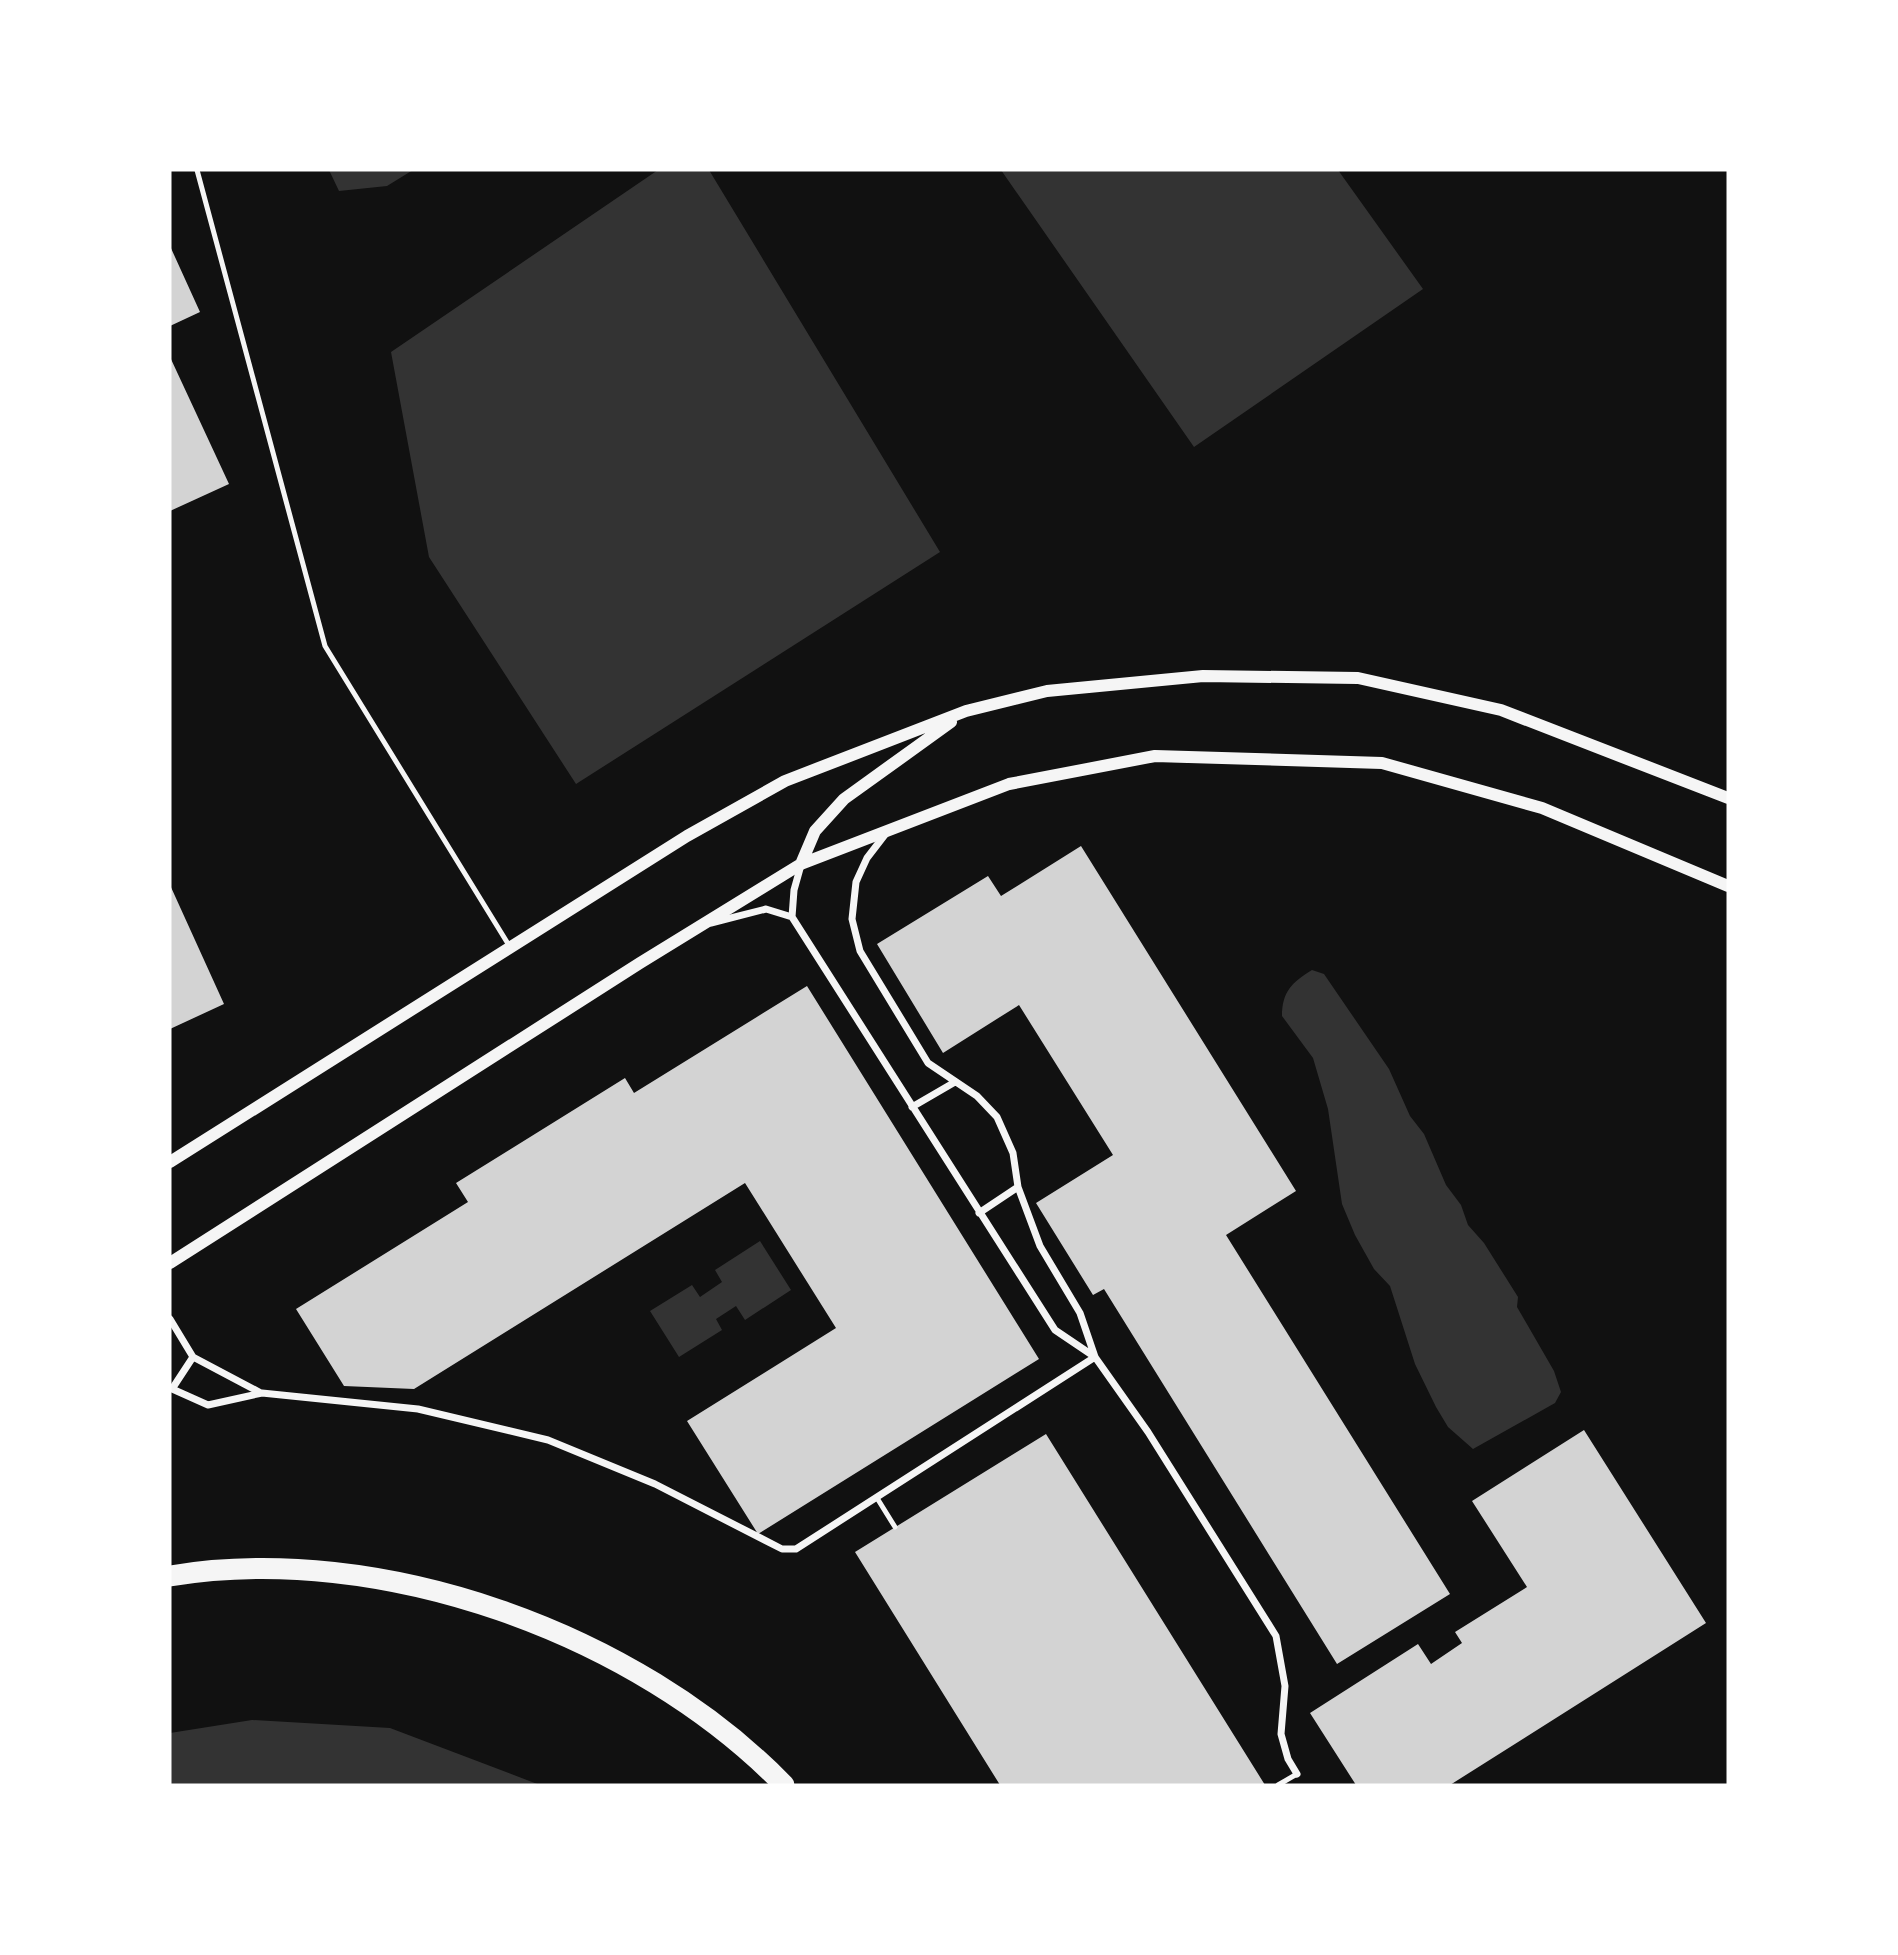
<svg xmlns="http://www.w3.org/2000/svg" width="1898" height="1955" viewBox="0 0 1898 1955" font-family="'Playfair Display',serif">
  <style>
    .water { fill: #333 }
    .building { fill: #d3d3d3 }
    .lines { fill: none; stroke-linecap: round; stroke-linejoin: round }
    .service { stroke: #f5f5f5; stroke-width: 5 }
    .minor { stroke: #f5f5f5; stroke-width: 7 }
    .tertiary { stroke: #f5f5f5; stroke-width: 12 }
    .motorway { stroke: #f5f5f5; stroke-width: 21 }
  </style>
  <rect width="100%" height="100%" fill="#111"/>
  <path class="water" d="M329,170H413L387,186L339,191Z
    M658,170H709L940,552L576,784L429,557L391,352Z
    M1001,170H1338L1423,289L1194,447Z
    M1312,970L1324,974L1389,1069L1410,1116L1424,1134L1446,1185L1461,1205L1468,1225L1484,1243L1518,1297L1517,1307L1554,1371L1561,1392L1555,1403L1473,1449L1448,1427L1436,1407L1415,1364L1390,1286L1374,1269L1355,1235L1342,1204L1328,1109L1313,1058L1282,1016C1282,992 1292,982 1312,970Z
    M760,1241L791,1290L745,1320L736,1306L716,1319L722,1330L679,1357L650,1311L692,1285L700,1297L722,1282L715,1270Z
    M252,1720L390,1728L540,1785H170V1733Z"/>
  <path class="building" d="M170,246L200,312L170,326Z
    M170,357L229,484L170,511Z
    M1081,846L1296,1191L1226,1235L1450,1594L1337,1664L1104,1289L1093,1295L1036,1203L1113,1155L1019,1005L943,1053L877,944L988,876L1001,896Z
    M170,885L224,1004L170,1029Z
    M807,986L1039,1359L758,1534L687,1421L836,1328L745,1183L414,1389L344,1386L296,1309L468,1202L456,1183L625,1078L634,1093Z
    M1584,1430L1706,1623L1450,1785H1356L1310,1713L1418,1644L1431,1664L1462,1643L1455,1632L1527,1587L1472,1501Z
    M1046,1434L1265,1785H1000L855,1552Z"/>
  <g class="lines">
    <path class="service" d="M197,170L325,646L510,947
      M877,1498L895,1527
      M1278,1785L1297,1774"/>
    <path class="minor" d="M887,832L867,858L856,882L852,919L860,951L928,1063L977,1096L997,1117L1013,1153L1018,1187L1040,1246L1080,1313L1095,1357L1148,1432L1276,1636L1285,1686L1281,1734L1288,1759L1297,1774
      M792,917L794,890L801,865
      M711,923L766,909L792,917L1055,1330L1095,1357
      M912,1107L955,1082
      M979,1213L1018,1187
      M170,1319L193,1357L261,1393
      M170,1388L208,1405L262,1393L418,1409L548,1440L655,1484L782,1549H796L1095,1357
      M172,1389L193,1357"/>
    <path class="tertiary" d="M801,864L815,831L844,799L951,722
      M170,1162L687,836L785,781L966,711L1047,691L1203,676L1358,678L1501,710L1728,798
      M170,1263L640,963L801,864L1009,784L1155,756L1382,763L1542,808L1728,886"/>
    <path class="motorway" d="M170,1576C380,1541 636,1633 784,1785"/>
  </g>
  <rect width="1898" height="1955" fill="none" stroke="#ffffff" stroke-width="343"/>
</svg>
